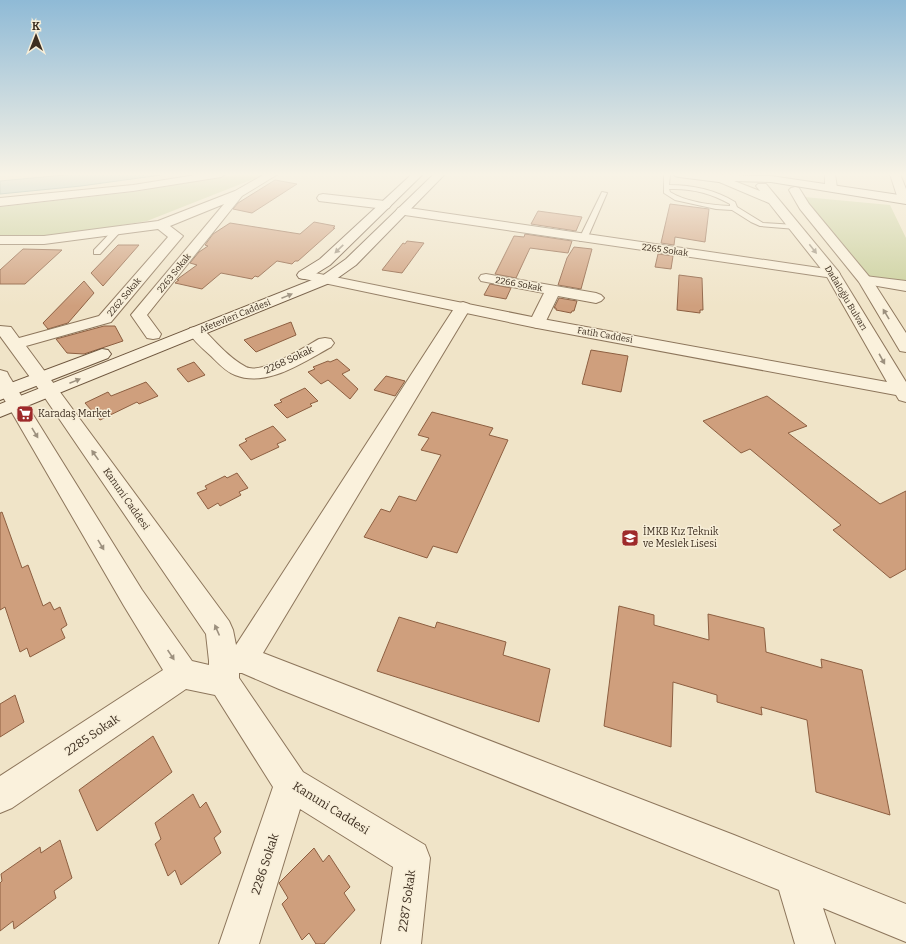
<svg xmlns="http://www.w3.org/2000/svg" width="906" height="944" viewBox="0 0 906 944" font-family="Bitter,serif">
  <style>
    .green { fill: #c9cf9b }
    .water { fill: #a9c4bc; stroke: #6f938a }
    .building { fill: #cf9f7d; stroke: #8d5f41 }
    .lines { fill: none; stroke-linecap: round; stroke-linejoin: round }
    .service-casing { stroke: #8d765c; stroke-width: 2 }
    .minor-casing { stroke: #8d765c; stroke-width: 2 }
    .tertiary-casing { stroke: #8d765c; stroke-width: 2 }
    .secondary-casing { stroke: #6f573f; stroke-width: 2 }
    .service { fill: #faf1dc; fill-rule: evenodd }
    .minor { fill: #faf1dc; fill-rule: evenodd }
    .tertiary { fill: #faf1dc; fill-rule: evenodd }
    .secondary { fill: #faf1dc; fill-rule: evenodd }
    .oneway { fill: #9c907e }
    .labels { text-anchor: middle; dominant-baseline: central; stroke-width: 3; stroke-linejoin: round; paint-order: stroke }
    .far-street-label { font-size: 9px; fill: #3d2e20; stroke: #f7eed8 }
    .street-label { font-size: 10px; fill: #3d2e20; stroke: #f7eed8 }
    .poi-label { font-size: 10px; fill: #3d2e20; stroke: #f7eed8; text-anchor: start }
    .near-street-label { font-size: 12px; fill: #3d2e20; stroke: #f7eed8 }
  </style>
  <rect width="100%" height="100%" fill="#f0e4c8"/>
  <path class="green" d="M240,174H266L147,221L48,237L0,236V207L132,192Z
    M804,197L890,205L906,238V284L871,278Z"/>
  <path class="water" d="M75,174H168L81,186L0,194V181Z"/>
  <path class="building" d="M275,180L297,184L252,213L233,209L238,203Z
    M670,204L709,209L705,242L675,237L674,245L661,243Z
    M538,211L582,217L576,231L531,224Z
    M314,222L335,226L333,228H335L298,261H295L292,264L277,261L258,277L255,276L252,279L221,273L202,289L175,283L179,280H177L179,278L197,265L190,263L199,252L208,246L205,245L213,234L230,223L300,234Z
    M525,234L572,241L568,253L530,248L516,278L495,274L514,236L524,237Z
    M407,241L424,243L402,273L382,270L403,243L405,244Z
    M118,245H139L103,286L91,273Z
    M574,247L592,249L581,289L558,285L567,258Z
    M23,249L62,250L25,284H0V270Z
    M658,254L673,256L671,269L655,267Z
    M679,275L702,278L703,310H700V313L677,310Z
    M84,281L94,293L68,323L48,329L43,323Z
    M490,284L511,288L506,299L484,295Z
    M559,298L577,301L574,311H572L571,313L556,310V308H554Z
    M291,322L296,335L256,352L244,340Z
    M104,326H115L123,341L84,354L67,353L56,339Z
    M591,350L628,356L621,392L582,384Z
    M337,359L350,370L342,374L358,389L350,399L328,380L321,384L308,372L315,369L313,367L328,361L330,362Z
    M194,362L205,375L188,382L177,369Z
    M386,376L405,381L395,396L374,390Z
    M146,382L158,396L139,404L137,402L100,420L85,403L108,392L111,396Z
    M305,388L318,401L310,404L312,406L287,418L274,405L282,402L280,400Z
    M767,396L807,426L788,433L880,504L906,491V569L890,578L833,530L841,525L750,449L741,453L703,421Z
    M432,412L493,428L489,435L508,440L457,553L433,546L427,558L364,537L381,509L390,512L399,496L416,501L441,455L421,450L429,438L418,435Z
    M273,426L286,440L277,444L279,447L251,460L239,445L247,441L245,439Z
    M237,473L248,488L239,492L241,495L220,506L218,503L208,509L197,493L207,489L205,486L225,476L227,478Z
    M2,512L22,568L28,565L43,606L50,602L54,610L60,607L67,625L61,629L65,638L30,657L27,648L20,652L5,607L0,610V513Z
    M619,606L654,615V625L709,640L708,614L764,628L766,652L822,668L821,659L862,670L890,815L816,792L807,720L761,707L762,715L717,702V695L673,682L671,747L604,726Z
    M399,617L435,628L437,622L506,642L503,655L550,669L539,722L377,671Z
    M15,695L24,722L0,737V704Z
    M153,736L172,772L97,831L79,790Z
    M193,794L200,808L206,802L221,832L214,838L221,853L181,885L175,870L168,876L155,844L161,839L155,823Z
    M60,840L72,878L54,891L56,898L14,929L13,921L0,931V883L2,881L1,874L40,847L41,853Z
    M314,848L323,862L329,855L350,887L344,893L355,910L324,944H316L309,933L302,940L282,904L288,898L279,883Z"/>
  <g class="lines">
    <g class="service-casing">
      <path id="service" d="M664,174H670L669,185C693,185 715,190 735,202L737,207L763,223L796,225L800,227L796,229L760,226L751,222L732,210L716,209L675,200L664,193ZM669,189C691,188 711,193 730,204V206C711,205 686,202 670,192Z
        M602,192L607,193L587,239L583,241H580L579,239Z
        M115,228H118L122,230L100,254H94V250Z"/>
    </g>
    <g class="minor-casing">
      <path id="minor" d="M202,174H226L221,177L133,191L0,206V198L133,185Z
        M265,174H278L242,196L147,315L161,334L159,338L153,339L147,338L131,315L224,204L170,226L183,236L111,322L26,346L229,621L233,630L236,645L455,307L457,304L463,302L469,304L471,307L263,653L734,835L906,904V942L823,908L835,944H795L779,890L279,689L242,673H239V678L303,772L425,845L430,858L421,944H381L393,867L300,809L259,944H219L273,787L215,695L186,689L12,808L0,813V776L163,670L124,606L0,392V370L7,372L9,376L142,590L192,661L209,665V661L206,634L43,395L0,336V326L11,327L19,338L99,316L168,237L158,229L44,244H0V236H44L158,221L235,191Z
        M825,174H835L837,188L835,190H827L825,188Z
        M890,174H900L906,189V202H900L898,199Z
        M323,194L385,201L389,202L391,205L389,208L385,209L319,201L317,198L319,195Z
        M402,207L833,270L838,271L840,274L838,277L833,278L398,214L396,211L398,208Z
        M486,274L596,293L601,295L604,298L601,301L596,303L558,296L545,323L543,326L537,328L531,326L529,323L544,293L481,281L479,278L481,275Z
        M865,276L906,281V291L860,283L858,280L860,277Z
        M196,327L202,328C215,341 229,358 246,367C262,375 304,347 319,339L325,338L331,339L334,343L331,347C303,362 267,388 235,375C226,372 218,363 211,356C203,349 194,341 188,332L190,328Z"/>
    </g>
    <g class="tertiary-casing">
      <path id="tertiary" d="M721,176L760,191L756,186L758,184H766L838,271L906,382V402L899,400L896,395L537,328L305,279L300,278L298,275L300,272L305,271L537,318L887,382L826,275L769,203L717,181L715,179Z
        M795,187L799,188L809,204L872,280L906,333V352L900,351L859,282L800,209L789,190L791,188Z"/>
    </g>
    <g class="secondary-casing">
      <path id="secondary" d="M412,174H423L330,265L309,278L304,279L299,278L297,275L299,272L320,259Z
        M434,174H445L356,265L332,282L0,417V404L322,276L346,259Z
        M674,174L771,176L906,196V204L771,182L732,181L727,183L679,177L675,176Z
        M102,349L108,350L111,354L108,358L0,400V387Z"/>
    </g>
    <use href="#service" class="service"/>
    <use href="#minor" class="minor"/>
    <use href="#tertiary" class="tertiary"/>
    <use href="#secondary" class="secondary"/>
  </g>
  <defs><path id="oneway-solid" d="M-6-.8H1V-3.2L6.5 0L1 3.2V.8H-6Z"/></defs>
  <g class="oneway">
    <use href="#oneway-solid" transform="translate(339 249) rotate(136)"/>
    <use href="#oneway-solid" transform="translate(813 249) rotate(52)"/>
    <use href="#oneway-solid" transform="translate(287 296) rotate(-22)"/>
    <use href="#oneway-solid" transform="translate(886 314) rotate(-121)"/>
    <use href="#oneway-solid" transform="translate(882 359) rotate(61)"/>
    <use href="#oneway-solid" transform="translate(75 381) rotate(-22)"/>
    <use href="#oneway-solid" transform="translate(35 433) rotate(59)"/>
    <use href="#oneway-solid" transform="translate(95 455) rotate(-125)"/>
    <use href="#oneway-solid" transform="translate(101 545) rotate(59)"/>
    <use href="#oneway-solid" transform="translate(217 630) rotate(-114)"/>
    <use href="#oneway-solid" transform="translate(171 655) rotate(56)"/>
  </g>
  <linearGradient id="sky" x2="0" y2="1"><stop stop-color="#8fbad6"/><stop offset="0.57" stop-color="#f8f3e6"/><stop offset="1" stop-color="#f8f3e6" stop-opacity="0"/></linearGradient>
  <rect width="906" height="306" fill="url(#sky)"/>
  <defs>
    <g id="supermarket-square" transform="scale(0.9)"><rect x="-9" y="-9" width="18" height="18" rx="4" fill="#9e2a2b" stroke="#f7eed8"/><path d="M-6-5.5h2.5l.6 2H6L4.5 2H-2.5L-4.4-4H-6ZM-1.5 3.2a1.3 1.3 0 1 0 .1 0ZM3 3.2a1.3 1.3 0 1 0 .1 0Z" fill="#fff"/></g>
    <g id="school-square" transform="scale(0.9)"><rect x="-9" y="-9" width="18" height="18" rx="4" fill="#9e2a2b" stroke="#f7eed8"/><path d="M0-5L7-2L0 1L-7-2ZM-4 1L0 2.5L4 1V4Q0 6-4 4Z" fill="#fff"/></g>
  </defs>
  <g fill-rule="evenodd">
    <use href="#supermarket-square" x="25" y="414"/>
    <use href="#school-square" x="630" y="538"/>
  </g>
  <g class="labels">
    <g class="far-street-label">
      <text transform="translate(665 250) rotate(8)">2265 Sokak</text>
      <text transform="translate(174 273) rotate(-51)">2263 Sokak</text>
      <text transform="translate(519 284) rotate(10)">2266 Sokak</text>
      <text transform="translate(124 297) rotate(-50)">2262 Sokak</text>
      <text transform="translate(846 298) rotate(59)">Dadaloğlu Bulvarı</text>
      <text transform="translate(235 316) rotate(-22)">Afetevleri Caddesi</text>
      <text transform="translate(605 335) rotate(10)">Fatih Caddesi</text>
    </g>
    <g class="street-label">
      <text transform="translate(289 360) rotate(-25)">2268 Sokak</text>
      <text transform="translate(126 499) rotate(55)">Kanuni Caddesi</text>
    </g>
    <g class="poi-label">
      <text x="38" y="414">Karadaş Market</text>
      <text x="643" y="532">İMKB Kız Teknik<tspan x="643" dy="12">ve Meslek Lisesi</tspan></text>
    </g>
    <g class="near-street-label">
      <text transform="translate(92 735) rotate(-34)">2285 Sokak</text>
      <text transform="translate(331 808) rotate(32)">Kanuni Caddesi</text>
      <text transform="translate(265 864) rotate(-72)">2286 Sokak</text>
      <text transform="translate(407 901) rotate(-82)">2287 Sokak</text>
    </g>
  </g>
  <g transform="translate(36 36)" stroke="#f7eed8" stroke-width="3" paint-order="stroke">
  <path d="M0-3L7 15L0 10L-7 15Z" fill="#3d2e20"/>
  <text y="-6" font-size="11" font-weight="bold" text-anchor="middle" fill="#3d2e20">K</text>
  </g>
</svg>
